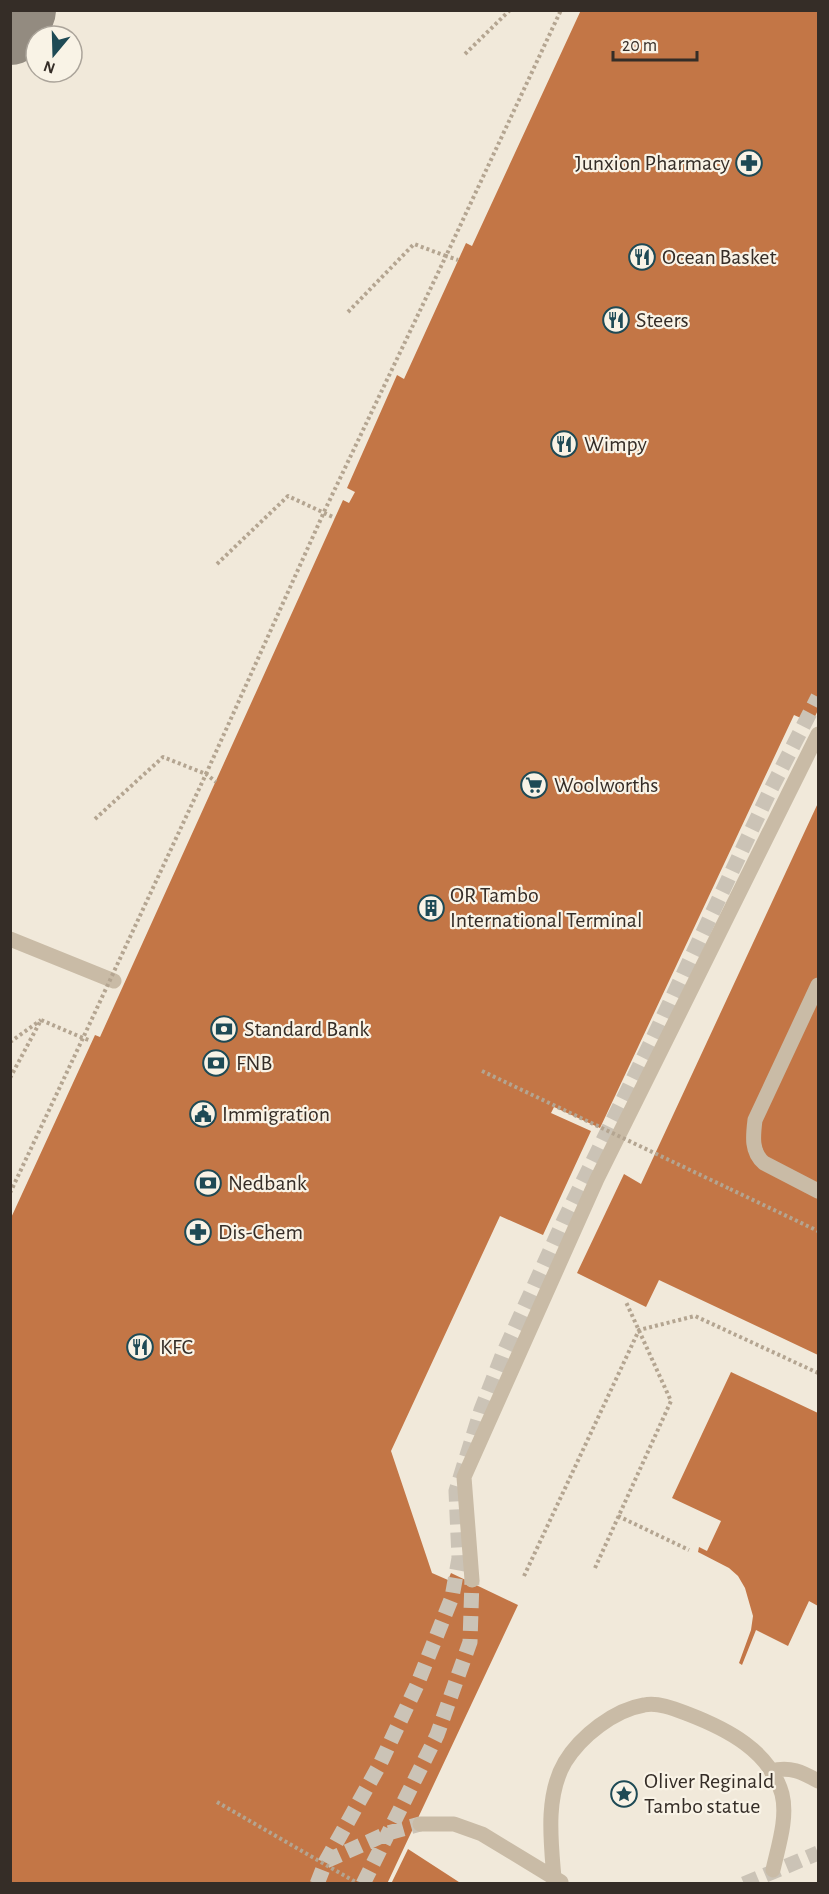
<svg xmlns="http://www.w3.org/2000/svg" width="829" height="1894" viewBox="0 0 829 1894" font-family="'Alegreya Sans',sans-serif">
  <style>
    .lines { fill: none; stroke-linecap: round; stroke-linejoin: round }
    .taxiway { stroke: #938b80; stroke-width: 76 }
    .building { fill: #c37646 }
    .minor-tunnel { stroke: #cbc3b6; stroke-width: 15; stroke-dasharray: 15 8; stroke-linecap: butt }
    .path { stroke: #b4a591; stroke-width: 4; stroke-dasharray: 3 3; stroke-linecap: butt }
    .minor { stroke: #c9bba6; stroke-width: 15 }
    .path-bridge { stroke: #b4a591; stroke-width: 4; stroke-dasharray: 3 3; stroke-linecap: butt }
    .labels { text-anchor: middle; dominant-baseline: central; stroke-width: 4.5; stroke-linejoin: round; paint-order: stroke }
    .poi-label { font-size: 22px; fill: #352d27; stroke: #f9f3e6; text-anchor: start }
  </style>
  <rect width="100%" height="100%" fill="#f1e9da"/>
  <g class="lines">
    <path class="taxiway" d="M10,27L18,10"/>
  </g>
  <path class="building" d="M581,10H818V710L812,723L794,715L600,1128L554,1107L551,1113L591,1131L543,1235L500,1216L391,1451L432,1573L448,1580L451,1573L518,1605L387,1884H10V1220L95,1035L100,1037L343,500L349,503L355,492L347,488L397,375L404,379L466,243L472,246Z
    M818,803V1355L659,1280L646,1307L577,1273L624,1174L641,1184Z
    M731,1372L818,1413V1606L809,1601L788,1646L756,1630L742,1665L739,1663L751,1630L753,1616L745,1588L738,1576L729,1568L698,1552L699,1547L707,1551L721,1521L672,1498Z
    M408,1849L462,1884H391Z"/>
  <g class="lines">
    <path class="minor-tunnel" d="M326,1861L388,1833L420,1824
      M317,1884L326,1861L380,1764L417,1685L452,1597L459,1558L456,1491L481,1410L502,1356L564,1220L653,1038L769,793L818,697
      M363,1884L437,1735L470,1642L472,1580
      M744,1884L818,1853"/>
    <path class="path" d="M465,54L510,10
      M348,312L414,244L446,256L561,10
      M217,564L288,496L335,518
      M95,819L163,757L206,774L324,512L446,256L458,260
      M10,1042L41,1020
      M730,1189L818,1231
      M10,1193L83,1038L91,1041
      M618,1516L689,1550
      M595,1568L671,1401L626,1302
      M524,1576L639,1330L695,1316L818,1373"/>
    <path class="minor" d="M10,939L114,981
      M818,985L755,1120C753,1136 751,1152 764,1163L818,1191
      M472,1580L464,1477L597,1179L818,734
      M771,1771C790,1766 802,1772 818,1781
      M420,1824H454L482,1834L561,1882
      M554,1878C551,1842 545,1796 565,1762C581,1736 614,1710 644,1705C658,1702 675,1709 688,1714C727,1729 770,1751 782,1794C788,1818 778,1847 773,1870"/>
    <path class="path-bridge" d="M482,1071L730,1189
      M10,1078L41,1020L83,1038L206,774L216,782
      M217,1802L359,1884"/>
  </g>
  <defs>
    <g id="pharmacy-ring" transform="scale(1.35)"><circle r="9.5" fill="#f9f3e6" stroke="#1e4a55" stroke-width="1.5"/><path d="M-2-6h4v4h4v4h-4v4h-4v-4h-4v-4h4Z" fill="#1e4a55"/></g>
    <g id="restaurant-ring" transform="scale(1.35)"><circle r="9.5" fill="#f9f3e6" stroke="#1e4a55" stroke-width="1.5"/><path d="M-5-6h1v4h1v-4h1v4h1v-4h1v5L-1.5 .5V6h-2V.5L-5-1ZM5-6V6H3V1.5H1.5Q1.5-4 5-6Z" fill="#1e4a55"/></g>
    <g id="supermarket-ring" transform="scale(1.35)"><circle r="9.5" fill="#f9f3e6" stroke="#1e4a55" stroke-width="1.5"/><path d="M-6-5.5h2.5l.6 2H6L4.5 2H-2.5L-4.4-4H-6ZM-1.5 3.2a1.3 1.3 0 1 0 .1 0ZM3 3.2a1.3 1.3 0 1 0 .1 0Z" fill="#1e4a55"/></g>
    <g id="building-ring" transform="scale(1.35)"><circle r="9.5" fill="#f9f3e6" stroke="#1e4a55" stroke-width="1.5"/><path d="M-4-6H4V6H1V3H-1V6H-4ZM-2.5-4.3h1.7v1.8h-1.7ZM.8-4.3h1.7v1.8H.8ZM-2.5-1h1.7V.8h-1.7ZM.8-1h1.7V.8H.8Z" fill="#1e4a55"/></g>
    <g id="bank-ring" transform="scale(1.35)"><circle r="9.5" fill="#f9f3e6" stroke="#1e4a55" stroke-width="1.5"/><path d="M-6-4H6V4H-6ZM0-2.3a2.3 2.3 0 1 0 0 4.6a2.3 2.3 0 1 0 0-4.6Z" fill="#1e4a55"/></g>
    <g id="civic-ring" transform="scale(1.35)"><circle r="9.5" fill="#f9f3e6" stroke="#1e4a55" stroke-width="1.5"/><path d="M-.6-6.5H3V-4.5H.6V-3L4-1V1h2V6H-6V1h2V-1L-.6-3ZM-1.2 2.5V6h2.4V2.5Z" fill="#1e4a55"/></g>
    <g id="sight-ring" transform="scale(1.35)"><circle r="9.5" fill="#f9f3e6" stroke="#1e4a55" stroke-width="1.5"/><path d="M0-6L1.8-2.2L6-1.7L2.9 1.2L3.7 5.4L0 3.3L-3.7 5.4L-2.9 1.2L-6-1.7L-1.8-2.2Z" fill="#1e4a55"/></g>
  </defs>
  <g fill-rule="evenodd">
    <use href="#pharmacy-ring" x="749" y="163"/>
    <use href="#restaurant-ring" x="642" y="257"/>
    <use href="#restaurant-ring" x="616" y="320"/>
    <use href="#restaurant-ring" x="564" y="444"/>
    <use href="#supermarket-ring" x="534" y="785"/>
    <use href="#building-ring" x="431" y="908"/>
    <use href="#bank-ring" x="224" y="1029"/>
    <use href="#bank-ring" x="216" y="1063"/>
    <use href="#civic-ring" x="203" y="1114"/>
    <use href="#bank-ring" x="208" y="1183"/>
    <use href="#pharmacy-ring" x="198" y="1232"/>
    <use href="#restaurant-ring" x="140" y="1347"/>
    <use href="#sight-ring" x="624" y="1794"/>
  </g>
  <g class="labels">
    <g class="poi-label">
      <text x="730" y="163" text-anchor="end">Junxion Pharmacy</text>
      <text x="662" y="257">Ocean Basket</text>
      <text x="636" y="320">Steers</text>
      <text x="584" y="444">Wimpy</text>
      <text x="554" y="785">Woolworths</text>
      <text x="450" y="895">OR Tambo<tspan x="450" dy="25">International Terminal</tspan></text>
      <text x="244" y="1029">Standard Bank</text>
      <text x="236" y="1063">FNB</text>
      <text x="222" y="1114">Immigration</text>
      <text x="228" y="1183">Nedbank</text>
      <text x="218" y="1232">Dis-Chem</text>
      <text x="160" y="1347">KFC</text>
      <text x="644" y="1781">Oliver Reginald<tspan x="644" dy="25">Tambo statue</tspan></text>
    </g>
  </g>
  <rect width="829" height="1894" fill="none" stroke="#352d27" stroke-width="24"/>
  <g transform="translate(54 54) rotate(199)"><circle r="28" fill="#f9f3e6" stroke="#aba49a" stroke-width="1.5"/>
  <path d="M0-4.5L10 22L0 15L-10 22Z" fill="#1e4a55"/>
  <text y="-9" font-size="16" font-weight="bold" text-anchor="middle" fill="#352d27">N</text>
  </g>
  <path d="M613 51v9h84v-9" fill="none" stroke="#352d27" stroke-width="3"/>
  <text x="622" y="51" font-size="18" fill="#352d27" stroke="#f9f3e6" stroke-width="4.5" paint-order="stroke">20 m</text>
</svg>
